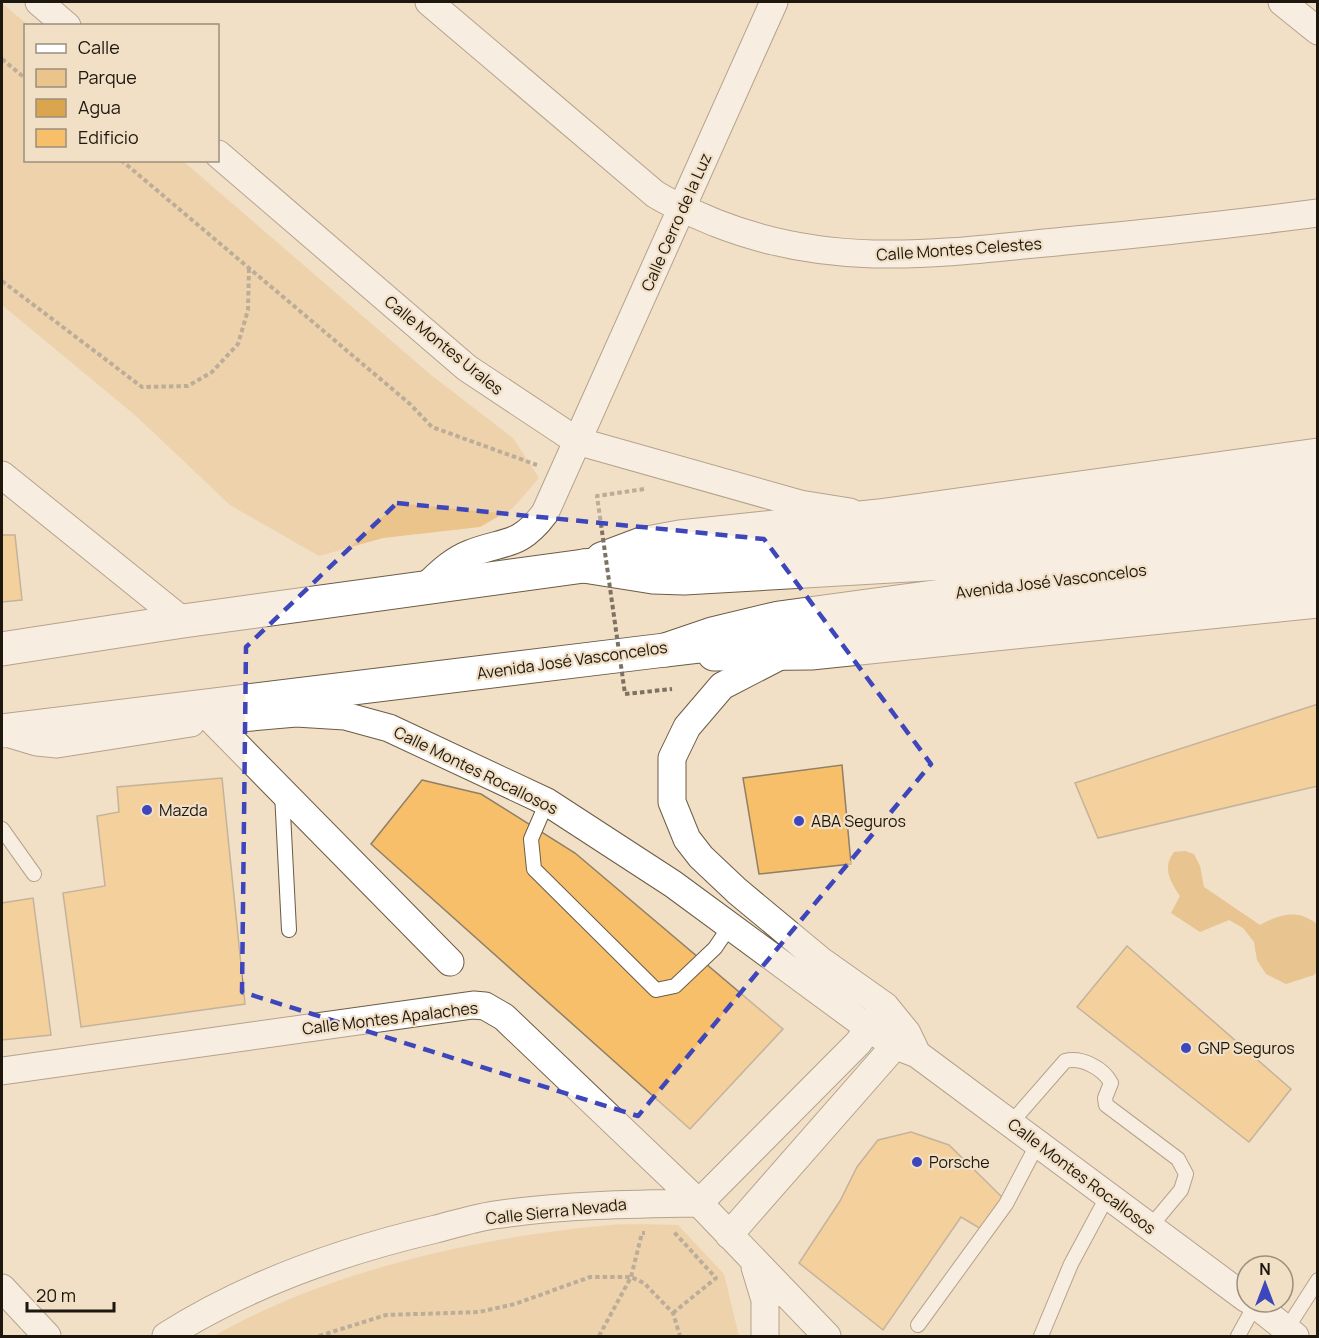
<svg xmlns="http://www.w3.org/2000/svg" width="1319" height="1338" viewBox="0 0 1319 1338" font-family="Manrope,sans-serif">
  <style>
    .green { fill: #ebc48b }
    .water { fill: #dba54e }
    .building { fill: #f7bf69; stroke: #8f7f67; stroke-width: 1.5 }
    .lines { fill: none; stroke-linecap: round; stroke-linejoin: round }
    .lane-casing { stroke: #6c5c46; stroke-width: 16 }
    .street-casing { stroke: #6c5c46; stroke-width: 29 }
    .secondary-casing { stroke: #6c5c46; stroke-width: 35 }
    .highway-casing { stroke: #6c5c46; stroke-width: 35 }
    .path { stroke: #7d7262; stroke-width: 4; stroke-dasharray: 4.5 3; stroke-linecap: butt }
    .lane { stroke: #fff; stroke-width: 14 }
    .street { stroke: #fff; stroke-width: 27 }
    .secondary { stroke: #fff; stroke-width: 33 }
    .highway { stroke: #fff; stroke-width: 33 }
    .path-bridge { stroke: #7d7262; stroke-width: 4; stroke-dasharray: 4.5 3; stroke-linecap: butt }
    .marked { fill: none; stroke: #3d46ba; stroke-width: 4.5; stroke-dasharray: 12 8; stroke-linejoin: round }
    .poi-dot { fill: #3d46ba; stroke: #f1dfc6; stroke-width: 2 }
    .labels { text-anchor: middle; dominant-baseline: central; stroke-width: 4.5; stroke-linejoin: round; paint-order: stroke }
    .street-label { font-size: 16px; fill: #1d170e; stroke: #f1dfc6 }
    .poi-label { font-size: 16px; fill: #1d170e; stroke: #f1dfc6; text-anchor: start }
  </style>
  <rect width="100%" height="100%" fill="#f1dfc6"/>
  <path class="green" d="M2,3L28,25L26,26V160L183,161L431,375L513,438L539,478L513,508L480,527L383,538L319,556L230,505L136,416L2,305Z
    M678,1225L724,1274L739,1336H214C325,1272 474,1238 601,1226C626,1223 653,1225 678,1225Z"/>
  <path class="water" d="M1185,851L1194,854L1200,866L1204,887L1260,925C1280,914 1296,909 1316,923L1318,970L1314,975L1286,984L1266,974L1257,960L1254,942L1243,928L1229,920L1200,932L1171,913L1180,896C1170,881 1162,868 1174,852Z"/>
  <path class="building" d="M2,535H15L22,600L2,602Z
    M1318,704V786L1098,838L1075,783Z
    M842,765L851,864L759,874L743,778Z
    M222,778L245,1004L81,1027L63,893L105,886L97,816L119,812L117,787Z
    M422,780L481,794L575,853L783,1029L690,1129L371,844Z
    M33,898L51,1035L2,1040V903Z
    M1127,946L1291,1089L1249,1142L1077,1007Z
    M911,1132L949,1145L1005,1200L981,1229L961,1217L883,1330L799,1263L840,1201L857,1167L878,1140Z"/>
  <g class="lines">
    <g class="lane-casing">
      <path id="lane" d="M282,793L289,930
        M547,802L531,839L534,869L656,990L675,986L715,948L730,926
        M2,829L34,874
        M1011,1123L1065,1061C1082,1057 1103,1068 1111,1083L1105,1098L1106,1105L1178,1159L1186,1174L1181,1190L1150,1227
        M918,1325L1006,1204L1038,1143
        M1286,1330L1318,1280
        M1041,1336L1071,1264L1108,1195
        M1238,1336L1255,1305"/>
    </g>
    <g class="street-casing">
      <path id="street" d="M39,2L67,26
        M429,2L655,194C674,206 695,214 716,223C835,270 942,253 1065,241C1150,233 1233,224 1318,213
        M1282,2L1318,31
        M218,154L467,368L577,441L800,504L850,512
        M2,475L183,621
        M424,588C437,576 451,561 469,554C504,540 519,548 545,513L774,2
        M782,655L722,686L687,727L672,758V802L687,839L701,857L737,891L820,960L885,1006L907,1033L917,1054
        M229,719L296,713L345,716L389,728L547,802L673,884L870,1029L896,1046L917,1054L1247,1299
        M212,720L450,962
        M7,733L37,742L57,744L191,723
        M2,1071L473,1005L485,1006L504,1017L699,1203L827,1336
        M729,1235L906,1033
        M755,1267L765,1300V1336
        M2,1288L47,1336
        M1252,1302L1295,1336
        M166,1336C248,1284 342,1251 436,1229C455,1224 475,1218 494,1215C562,1205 630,1204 699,1203L858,1043L885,1006"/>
    </g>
    <g class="secondary-casing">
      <path id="secondary" d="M602,559L642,544L680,537L879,516L1318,455
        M2,649L183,621L584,566L653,577L684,578L961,562L1318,514
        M714,654L811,653L1318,601
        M2,731L665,650L712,634L779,618L1318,545"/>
    </g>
    <g class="highway-casing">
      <path id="highway" d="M584,566L992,527L1318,482
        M665,650L1318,573"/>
    </g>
    <path class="path" d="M2,59L26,79
      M121,160L410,404L432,427L537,465
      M2,281L142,387L188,386L212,372L238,344L248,310L249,268
      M673,1313L716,1278L673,1231
      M319,1336L386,1315L479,1312L515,1304L590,1277H631L644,1283L673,1313L680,1336
      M599,1336L631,1277L642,1233H645"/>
    <use href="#lane" class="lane"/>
    <use href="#street" class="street"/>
    <use href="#secondary" class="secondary"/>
    <use href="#highway" class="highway"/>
    <path class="path-bridge" d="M644,489L597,496L625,694L672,689"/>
  </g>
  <path d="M0 0H1319V1338H0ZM397,503L764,539L931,764L638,1116L242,992L246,647Z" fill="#f1dfc6" fill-opacity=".55" fill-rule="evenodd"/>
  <path class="marked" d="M397,503L764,539L931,764L638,1116L242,992L246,647Z"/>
  <g class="poi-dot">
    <circle cx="147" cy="810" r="6"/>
    <circle cx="799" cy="821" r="6"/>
    <circle cx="1186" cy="1048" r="6"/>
    <circle cx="917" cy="1162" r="6"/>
  </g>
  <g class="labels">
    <g class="street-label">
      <text transform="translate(676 222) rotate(-66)">Calle Cerro de la Luz</text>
      <text transform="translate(959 249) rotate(-4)">Calle Montes Celestes</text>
      <text transform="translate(444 345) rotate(39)">Calle Montes Urales</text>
      <text transform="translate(1051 581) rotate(-7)">Avenida José Vasconcelos</text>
      <text transform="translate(572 660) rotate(-8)">Avenida José Vasconcelos</text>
      <text transform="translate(476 770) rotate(26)">Calle Montes Rocallosos</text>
      <text transform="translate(390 1018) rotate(-7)">Calle Montes Apalaches</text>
      <text transform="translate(1082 1176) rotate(37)">Calle Montes Rocallosos</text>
      <text transform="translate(556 1211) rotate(-6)">Calle Sierra Nevada</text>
    </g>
    <g class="poi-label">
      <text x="159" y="810">Mazda</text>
      <text x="811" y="821">ABA Seguros</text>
      <text x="1198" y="1048">GNP Seguros</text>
      <text x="929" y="1162">Porsche</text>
    </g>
  </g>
  <rect width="1319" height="1338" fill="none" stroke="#1d170e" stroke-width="6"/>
  <rect x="24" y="24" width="195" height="138" fill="#f1dfc6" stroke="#9c8f7c" stroke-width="1.5"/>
  <rect x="36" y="44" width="30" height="9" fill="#ffffff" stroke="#9c8f7c" stroke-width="1.5"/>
  <text x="78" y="54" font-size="18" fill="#1d170e">Calle</text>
  <rect x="36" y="69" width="30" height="18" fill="#ebc48b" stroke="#9c8f7c" stroke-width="1.5"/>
  <text x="78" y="84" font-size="18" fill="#1d170e">Parque</text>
  <rect x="36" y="99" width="30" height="18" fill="#dba54e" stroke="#9c8f7c" stroke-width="1.5"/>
  <text x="78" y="114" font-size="18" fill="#1d170e">Agua</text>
  <rect x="36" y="129" width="30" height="18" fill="#f7bf69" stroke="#9c8f7c" stroke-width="1.5"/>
  <text x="78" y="144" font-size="18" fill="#1d170e">Edificio</text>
  <g transform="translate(1265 1284)"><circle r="28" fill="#f1dfc6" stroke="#9c8f7c" stroke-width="1.5"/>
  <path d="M0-4.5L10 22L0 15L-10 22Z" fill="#3d46ba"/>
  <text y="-9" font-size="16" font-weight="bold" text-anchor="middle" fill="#1d170e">N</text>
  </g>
  <path d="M27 1302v9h87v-9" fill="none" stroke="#1d170e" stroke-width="3"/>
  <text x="36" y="1302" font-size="18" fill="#1d170e" stroke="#f1dfc6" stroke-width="4.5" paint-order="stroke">20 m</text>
</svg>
